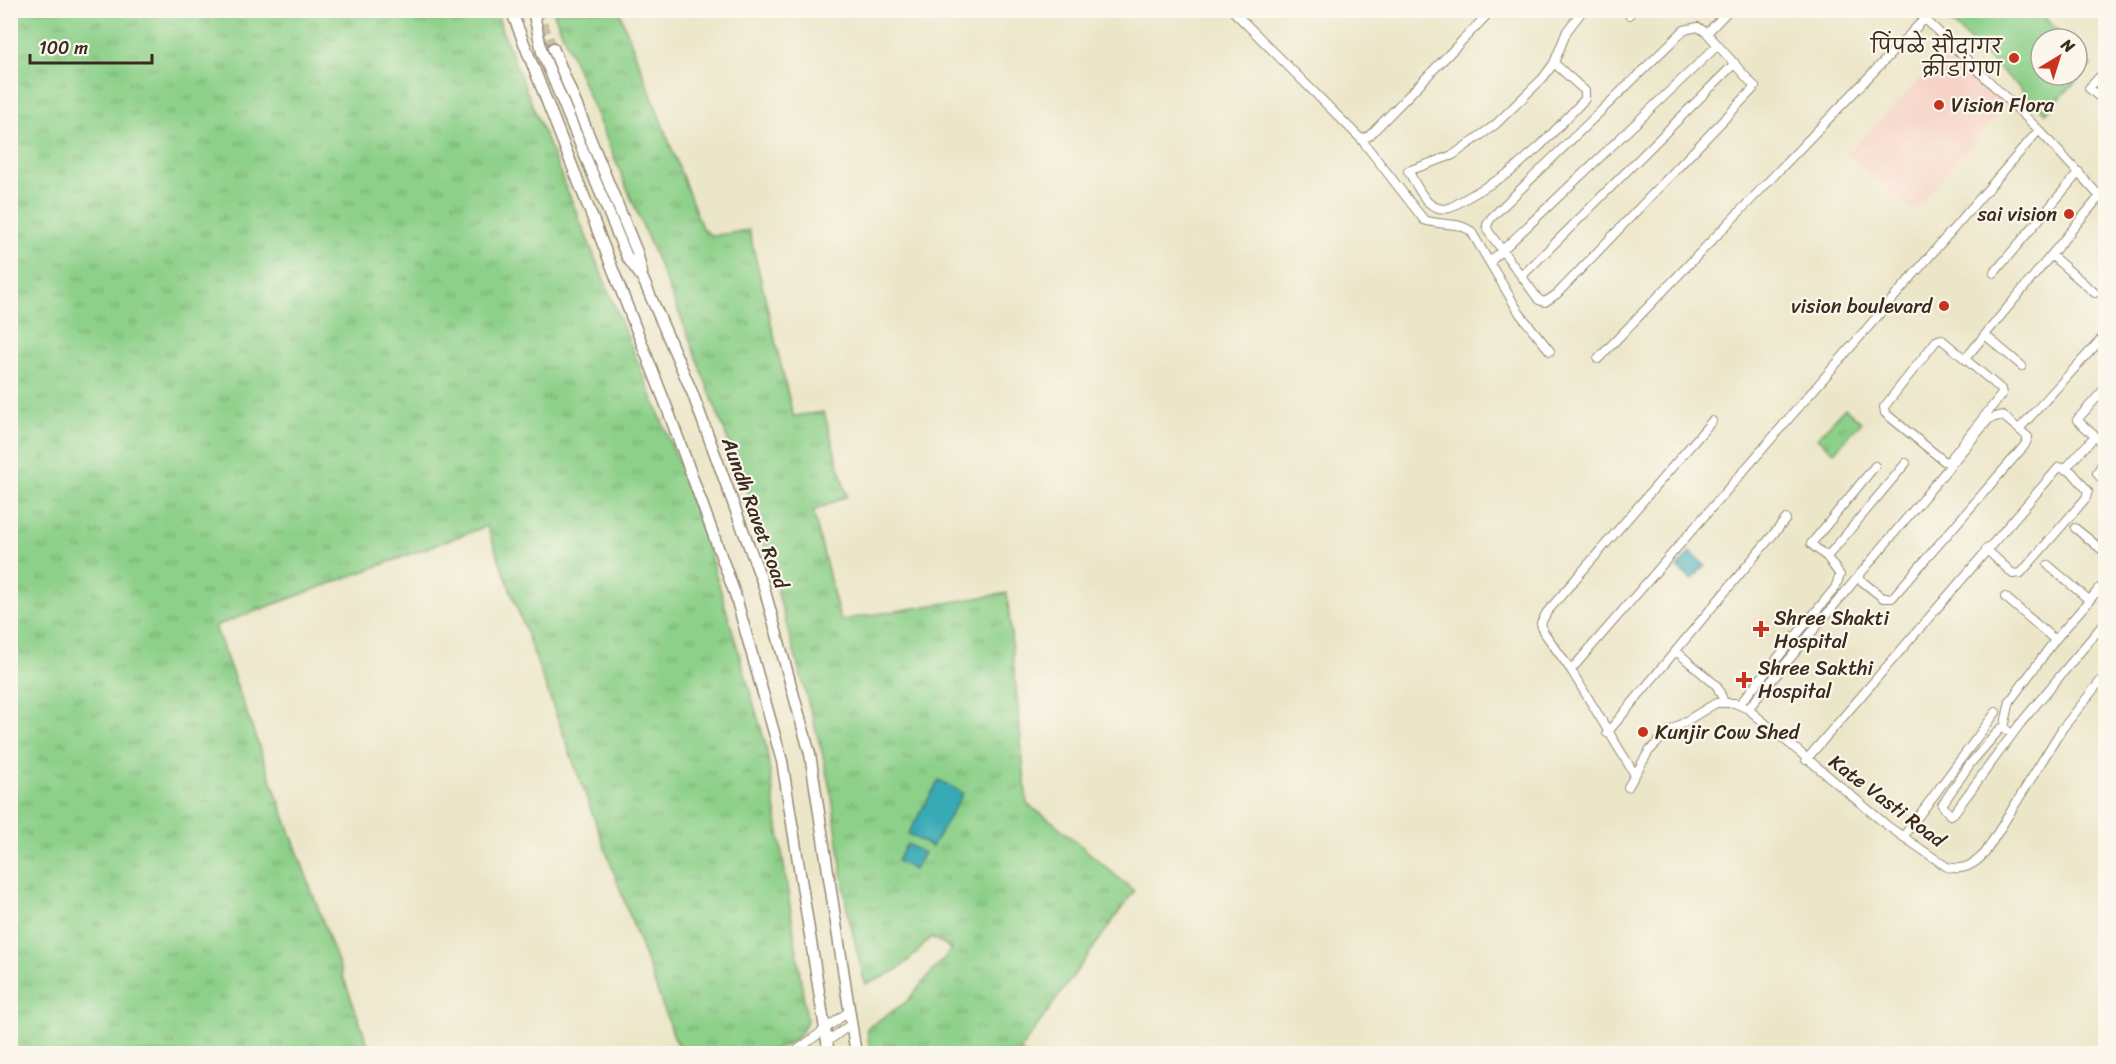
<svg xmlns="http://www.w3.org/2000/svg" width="2116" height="1064" viewBox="0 0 2116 1064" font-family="Sriracha,'Playpen Sans Deva',sans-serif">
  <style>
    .built { fill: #f7d1c6 }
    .grass { fill: url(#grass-tufts); stroke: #647d54; stroke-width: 1.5 }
    .garden { fill: #8dd089; stroke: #647d54; stroke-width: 1.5 }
    .water { fill: #39aab5; stroke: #3a6a6a; stroke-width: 1.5 }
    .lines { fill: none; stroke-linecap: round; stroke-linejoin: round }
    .major-tunnel { stroke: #c9c0a7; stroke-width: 10; stroke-dasharray: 10 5; stroke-linecap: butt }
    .minor-casing { stroke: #948874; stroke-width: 10 }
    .major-casing { stroke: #948874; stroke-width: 13 }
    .minor { stroke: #fff; stroke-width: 8 }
    .major { stroke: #fff; stroke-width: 10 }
    .poi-dot { fill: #c8321e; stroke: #fbf7ec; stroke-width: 2 }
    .labels { text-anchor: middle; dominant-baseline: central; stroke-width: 4.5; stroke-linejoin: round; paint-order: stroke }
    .poi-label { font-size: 20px; fill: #3b2a1e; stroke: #fbf7ec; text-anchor: start }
    .street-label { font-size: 20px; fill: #3b2a1e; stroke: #fbf7ec }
  </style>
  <defs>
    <pattern id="grass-tufts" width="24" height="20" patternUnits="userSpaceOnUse" patternTransform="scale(1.5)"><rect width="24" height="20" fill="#8dd089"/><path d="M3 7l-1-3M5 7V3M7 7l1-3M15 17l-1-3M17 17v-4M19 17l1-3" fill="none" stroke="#74a96f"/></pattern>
  </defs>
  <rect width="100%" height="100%" fill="#fbf7ec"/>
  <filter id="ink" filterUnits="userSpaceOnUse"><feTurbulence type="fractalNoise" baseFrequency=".0167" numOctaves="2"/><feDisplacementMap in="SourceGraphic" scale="12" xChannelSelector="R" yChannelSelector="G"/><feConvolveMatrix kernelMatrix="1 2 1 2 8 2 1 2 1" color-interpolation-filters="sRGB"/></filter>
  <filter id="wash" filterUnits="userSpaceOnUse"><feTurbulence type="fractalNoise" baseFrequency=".008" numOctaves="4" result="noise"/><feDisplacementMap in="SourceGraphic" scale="24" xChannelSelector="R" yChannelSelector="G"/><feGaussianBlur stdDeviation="1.35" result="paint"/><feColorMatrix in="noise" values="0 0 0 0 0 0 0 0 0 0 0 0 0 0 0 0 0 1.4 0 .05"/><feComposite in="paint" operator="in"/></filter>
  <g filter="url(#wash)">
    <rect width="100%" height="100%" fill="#ece6c9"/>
    <path class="built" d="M1950,50L2006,104L1914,211L1847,154Z"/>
    <path class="grass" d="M10,11H497L502,31L677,458L707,544L766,746L807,1020C796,1064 718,1054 680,1053L487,526L215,626L371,1053H11Z
      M553,11H619L702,228L712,236L749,230L793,416L824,412L847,496L813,511L840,620L1007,593L1027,804L1053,822L1134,891L1020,1050L1024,1053H870L867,1028L906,1002L952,949L931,937C910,961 896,975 865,984L847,909L832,798L822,752L755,511L682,320Z
      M1845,408L1861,422L1834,452L1817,438Z"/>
    <path class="garden" d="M1939,11H2038L2066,39H2041V75H2077V51L2091,65L2046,113Z"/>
    <path class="water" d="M1690,552L1705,565L1692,580L1677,568Z
      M939,780L963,793L932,847L908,834Z
      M907,844L924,853L914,870L897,861Z"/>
  </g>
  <g filter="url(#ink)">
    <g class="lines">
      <path class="major-tunnel" d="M537,10L553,48"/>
      <g class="minor-casing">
        <path id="minor" d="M1232,10L1361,139L1424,220C1441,226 1456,221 1471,231L1520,314L1550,351
          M1625,10L1629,15L1633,10
          M1916,10L2039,130L2106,203
          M1707,33L1698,27L1684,30L1491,218L1487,225L1488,231L1539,300L1545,302L1557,294L1755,87L1707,33L1729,10
          M1554,63L1585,91V99L1540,146L1509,173L1450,208C1426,213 1420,189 1408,171L1453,155L1495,125L1543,78L1554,63L1567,31L1583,10
          M2106,70L2089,88L2106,103
          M1361,139L1369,136L1492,10
          M2051,255L2095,293
          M1491,261L1718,45
          M1994,273L2079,172
          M1522,276L1735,63
          M1985,335L2022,366
          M1941,339L2001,389L2002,394L1948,462L1944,461L1885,413L1884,407L1936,341Z
          M1598,359L1933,10
          M1965,359L2100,196
          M2020,428L2106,334
          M2095,436L2077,420L2106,387
          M2106,456L2097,473L2106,485
          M2066,468L2095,436L2101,442L2106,441
          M2075,528L2106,553
          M1827,557L1811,544L1875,466
          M2048,565L2089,600
          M2098,589L2106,595
          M2005,597L2055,640
          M1676,651L1717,686L1724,702
          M1571,670L2039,130
          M1739,705L1835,588L1840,575L1827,557L1906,463
          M1748,709L1989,419L2002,415L2028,437L2025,445L1892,598H1883L1858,578
          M2004,728L2010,701L2055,640L2106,581
          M1607,733L1786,519
          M2012,734L2004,728L2000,729L1970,764L1942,805L1950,815L1954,813L2020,724L2106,621
          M1806,760L2059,467L2072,472L2088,491L2086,498L2021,573L2013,574L1986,549
          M1635,775L1571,670L1543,631L1541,623L1547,612L1712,421
          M1628,787L1649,751L1668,732L1716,703H1735L1748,709L1889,827L1947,867C1963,871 1974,865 1985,853L2062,729L2106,674
          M1903,837L1996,712
          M826,1047L827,1042L851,1024
          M792,1054L848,1012"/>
      </g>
      <g class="major-casing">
        <path id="major" d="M511,10L666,405L735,594L782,761L829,1054
          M533,10L542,52L627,257L643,279L692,392L763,584L810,754L856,1054
          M553,48L637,252L642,273"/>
      </g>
      <use href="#minor" class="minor"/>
      <use href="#major" class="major"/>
    </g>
  </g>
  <g class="poi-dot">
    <circle cx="2014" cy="58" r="6"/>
    <circle cx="1939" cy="105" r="6"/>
    <circle cx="2069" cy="214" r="6"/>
    <circle cx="1944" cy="306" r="6"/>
    <path d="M1758 620h6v6h6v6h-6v6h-6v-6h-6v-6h6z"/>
    <path d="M1741 671h6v6h6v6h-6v6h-6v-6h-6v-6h6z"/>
    <circle cx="1643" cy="732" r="6"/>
  </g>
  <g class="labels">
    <g class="poi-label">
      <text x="2002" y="46" text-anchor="end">पिंपळे सौदागर<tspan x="2002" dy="23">क्रीडांगण</tspan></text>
      <text x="1951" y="105">Vision Flora</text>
      <text x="2057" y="214" text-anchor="end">sai vision</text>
      <text x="1932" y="306" text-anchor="end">vision boulevard</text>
      <text x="1774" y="618">Shree Shakti<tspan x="1774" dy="23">Hospital</tspan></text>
      <text x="1758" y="668">Shree Sakthi<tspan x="1758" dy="23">Hospital</tspan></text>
      <text x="1655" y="732">Kunjir Cow Shed</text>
    </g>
    <g class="street-label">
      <text transform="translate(755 513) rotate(70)">Aundh Ravet Road</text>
      <text transform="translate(1887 801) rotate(37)">Kate Vasti Road</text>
    </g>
  </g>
  <rect width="2116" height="1064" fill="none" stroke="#fbf7ec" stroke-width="36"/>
  <g transform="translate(2059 57) rotate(38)"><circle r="28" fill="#fbf7ec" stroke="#aea59a" stroke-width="1.5"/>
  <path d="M0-4.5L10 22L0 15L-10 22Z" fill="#c8321e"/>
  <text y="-9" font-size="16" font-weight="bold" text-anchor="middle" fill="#3b2a1e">N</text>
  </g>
  <path d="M30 54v9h122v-9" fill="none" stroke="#3b2a1e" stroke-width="3"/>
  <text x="39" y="54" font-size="18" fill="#3b2a1e" stroke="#fbf7ec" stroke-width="4.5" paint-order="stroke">100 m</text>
</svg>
